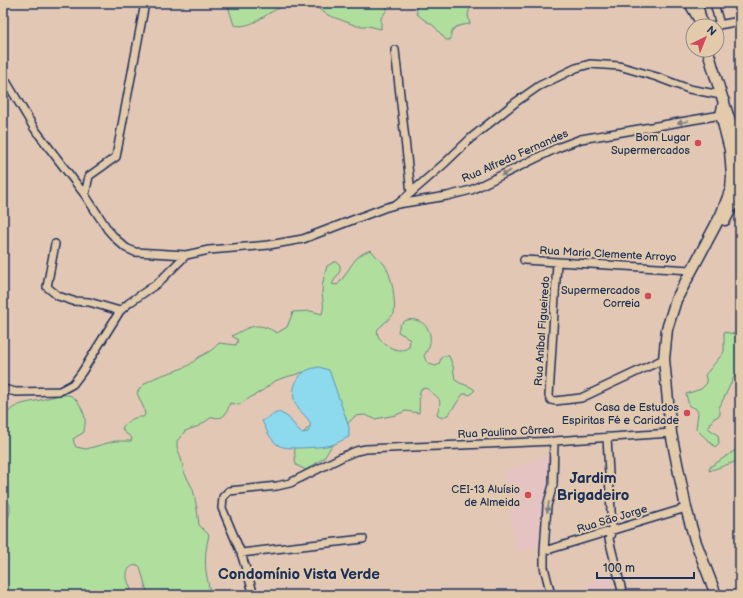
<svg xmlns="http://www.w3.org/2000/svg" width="743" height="598" viewBox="0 0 743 598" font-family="'Balsamiq Sans',sans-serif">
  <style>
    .built { fill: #e5c3c2 }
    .green { fill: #afde9d; stroke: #65867e }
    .water { fill: #8dd9ed; stroke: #5f95b4 }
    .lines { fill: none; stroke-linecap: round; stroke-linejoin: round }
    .minor-casing { stroke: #1b2f5e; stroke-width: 10 }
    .tertiary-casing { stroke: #1b2f5e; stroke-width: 11 }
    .secondary-casing { stroke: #1b2f5e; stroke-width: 13 }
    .minor { stroke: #e2caab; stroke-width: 7 }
    .tertiary { stroke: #e2caab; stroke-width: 8 }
    .secondary { stroke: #e2caab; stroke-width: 10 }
    .oneway { fill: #7e7c84 }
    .poi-dot { fill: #d1495b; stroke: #e2caab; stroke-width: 1.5 }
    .labels { text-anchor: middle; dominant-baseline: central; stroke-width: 4; stroke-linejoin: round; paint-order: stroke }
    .poi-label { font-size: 11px; fill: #1b2f5e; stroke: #e2caab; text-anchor: end }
    .street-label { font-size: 11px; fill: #1b2f5e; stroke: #e2caab }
    .district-label { font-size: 15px; font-weight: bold; fill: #1b2f5e; stroke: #e2caab }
  </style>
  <rect width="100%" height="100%" fill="#e3c7b5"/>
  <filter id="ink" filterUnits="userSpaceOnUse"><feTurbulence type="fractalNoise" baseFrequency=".025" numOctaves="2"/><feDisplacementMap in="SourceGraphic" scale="8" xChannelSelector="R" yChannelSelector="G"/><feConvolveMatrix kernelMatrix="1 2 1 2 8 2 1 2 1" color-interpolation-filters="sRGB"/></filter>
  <g filter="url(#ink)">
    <path class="built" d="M552,454L551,484L542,545L517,552L503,471Z
      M610,575L614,595H589L586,584Z"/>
    <path class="green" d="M227,3H294C288,5 282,6 277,9C262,16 251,29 234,25Z
      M307,3H386L387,10L381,18V29L368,26H357L328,15L311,4Z
      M416,3H471L468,15L470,24C456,26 452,26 450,40H446L434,26L423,19L417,14Z
      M371,250C375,256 380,259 384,264C392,274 396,302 394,314L378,329C373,339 397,357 409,347L410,340L407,337L398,332C399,311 434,318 430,342C430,347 426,352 424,356C426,362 430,365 436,366L439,364L442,356H449L453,366L455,380C461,385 470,385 475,390L470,395L467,394H463L449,414L442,418L438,416L437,413C444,398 437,397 426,388L421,389C418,394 420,406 419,413L406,411L396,415L375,419L365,415L355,416L341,431L324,458L306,470L296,465C295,459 294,452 295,446C298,435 315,422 323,414L313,376L303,372C293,376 282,377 273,382C269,385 265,389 260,392C253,396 246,400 239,405L230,403C226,414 225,420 212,417L199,426L185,431L177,441V447L181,458L184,472L193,489L197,509L199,525L209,535C203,559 205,572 211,595H148L140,567L138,565C123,566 126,579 131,589L120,595H3V529L7,523L10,511V505L3,494V419C13,403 23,404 40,400C49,398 59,394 68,395C77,396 84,411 85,419C86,423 84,428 84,432L73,439L74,443L76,447L86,449L115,441H131L132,438L124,432L122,428C126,421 136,416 143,417L145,415L144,409L137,393C146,375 174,374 189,365C192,363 195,360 199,357C207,353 213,350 219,343L236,345L238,340L232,336C250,326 258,321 277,333L287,327L293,312L311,311L322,314C325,304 322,301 322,291C322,282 325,274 327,266L334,262H337L340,265V271L332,284L337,285C351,271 351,256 371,250Z
      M724,332L740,335V375H735L719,408L720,411V415L713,419L708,428L718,435L719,443L715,447L696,429L698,412L695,408L689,406L686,394L701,389L707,383L705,375L724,352Z
      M740,447V460L709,471L710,467Z"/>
    <path class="water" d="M319,367L329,370L349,427V437C344,439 338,443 332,445C324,447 287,450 280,446C271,442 266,429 262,421L272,415L279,412L288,417L301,433L308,432C309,429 311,426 310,423C308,417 301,413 298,408C290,397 293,381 304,372C308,369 314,368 319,367Z"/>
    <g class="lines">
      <g class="minor-casing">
        <path id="minor" d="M688,3L699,22
          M714,3L720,25
          M713,26L740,21
          M395,50L411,193
          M3,76L34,128L85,195L108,230L117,240L126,248L135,252L186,255
          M85,195L89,176L116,157L145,3
          M398,204L445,163L471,138L516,102L539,86L576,68L590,64L619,66L657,77L689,89L721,95
          M55,244L47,287L58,296L73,301L89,302L120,311
          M524,260L691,270
          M557,263L549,396L551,400L555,401L581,398L664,359
          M3,389L16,392L60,391L73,384L82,372L120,311L129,303L158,283L186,255L209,250L269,245L303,239L384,208L398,204L447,196L471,190L557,148L581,139L721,115
          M607,437L612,530L609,539L623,595
          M544,551L686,508
          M241,553L363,539
          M254,595L241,553L222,508L223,497L229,491L277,486L290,483L344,456L356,451L366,449L554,441L671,433
          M551,595L544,567V551L547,506L553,485L554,441"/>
      </g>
      <g class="tertiary-casing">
        <path id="tertiary" d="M732,177L740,175"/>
      </g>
      <g class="secondary-casing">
        <path id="secondary" d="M697,3L702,26
          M708,50C717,86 731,120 740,156
          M725,220L740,190
          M716,595L695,540L686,508L671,433L664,359L667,329L676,300L721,215L731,189L732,177L730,150L721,115L724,101"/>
      </g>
      <use href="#minor" class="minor"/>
      <use href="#tertiary" class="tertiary"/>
      <use href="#secondary" class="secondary"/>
    </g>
    <defs><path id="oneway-solid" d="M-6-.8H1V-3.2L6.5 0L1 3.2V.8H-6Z"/></defs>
    <g class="oneway">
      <use href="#oneway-solid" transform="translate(683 122) rotate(170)"/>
      <use href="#oneway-solid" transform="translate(506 173) rotate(153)"/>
      <use href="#oneway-solid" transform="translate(548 507) rotate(99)"/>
    </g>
  </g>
  <g class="poi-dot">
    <circle cx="698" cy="143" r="4"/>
    <circle cx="648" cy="296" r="4"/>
    <circle cx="687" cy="413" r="4"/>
    <circle cx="528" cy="495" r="4"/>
  </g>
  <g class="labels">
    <g class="poi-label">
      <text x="690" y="137">Bom Lugar<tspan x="690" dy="13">Supermercados</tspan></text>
      <text x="640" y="290">Supermercados<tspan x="640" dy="13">Correia</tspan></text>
      <text x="679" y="407">Casa de Estudos<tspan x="679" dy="13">Espiritas Fé e Caridade</tspan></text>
      <text x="520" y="489">CEI-13 Aluísio<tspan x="520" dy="13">de Almeida</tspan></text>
    </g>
    <g class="street-label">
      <text transform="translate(515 156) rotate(-24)">Rua Alfredo Fernandes</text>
      <text transform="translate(608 254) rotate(3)">Rua Maria Clemente Arroyo</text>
      <text transform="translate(542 331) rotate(-86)">Rua Aníbal Figueiredo</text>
      <text transform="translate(506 432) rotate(-3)">Rua Paulino Côrrea</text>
      <text transform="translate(612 519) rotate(-17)">Rua São Jorge</text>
    </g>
    <g class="district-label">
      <text x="593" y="478">Jardim<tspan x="593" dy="17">Brigadeiro</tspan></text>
      <text x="299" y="574">Condomínio Vista Verde</text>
    </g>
  </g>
  <rect width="743" height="598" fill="none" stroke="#e2caab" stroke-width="16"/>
  <rect x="8" y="8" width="727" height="582" fill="none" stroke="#1b2f5e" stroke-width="1.5" filter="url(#ink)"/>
  <g transform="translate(705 38) rotate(43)"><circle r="19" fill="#e2caab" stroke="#928c8c"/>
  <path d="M0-3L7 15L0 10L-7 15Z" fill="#d1495b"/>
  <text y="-6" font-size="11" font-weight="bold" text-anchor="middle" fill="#1b2f5e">N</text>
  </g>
  <path d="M597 572v6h97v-6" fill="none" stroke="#1b2f5e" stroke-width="2"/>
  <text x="603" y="572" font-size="12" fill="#1b2f5e" stroke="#e2caab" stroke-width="3" paint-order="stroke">100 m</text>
</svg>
